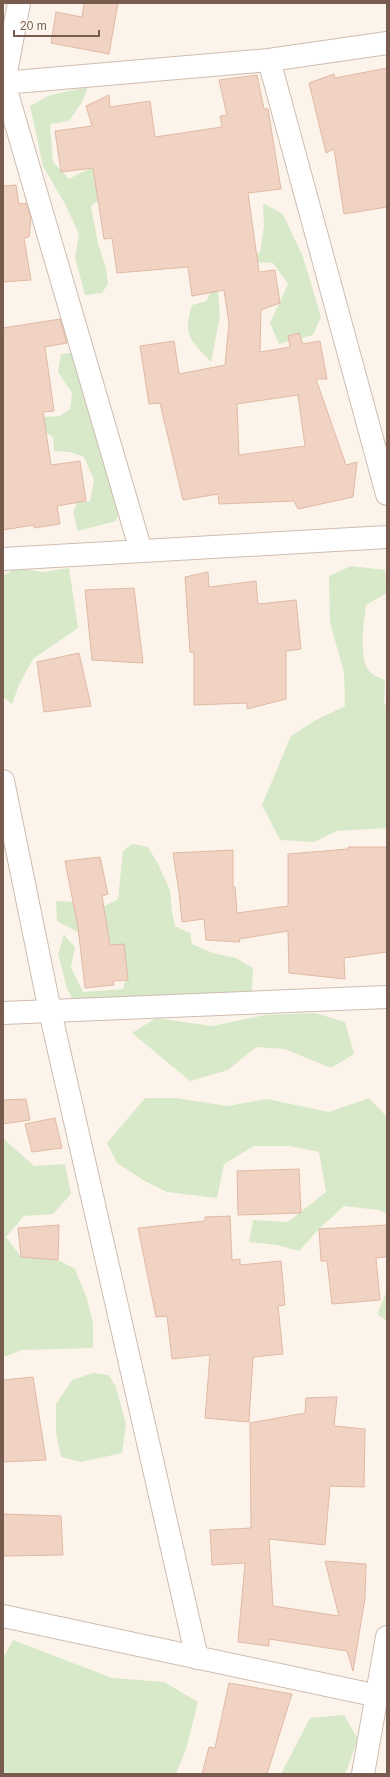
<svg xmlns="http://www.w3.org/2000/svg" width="390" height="1777" viewBox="0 0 390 1777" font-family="Helvetica,sans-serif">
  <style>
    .green { fill: #d8e9c9 }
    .building { fill: #f0d3c3; stroke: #e2b9a4; fill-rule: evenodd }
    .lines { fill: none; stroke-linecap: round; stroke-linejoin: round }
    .minor-casing { stroke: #cebcb0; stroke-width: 24 }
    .minor { stroke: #fff; stroke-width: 22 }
  </style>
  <rect width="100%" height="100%" fill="#fcf4eb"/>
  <path class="green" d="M88,87L82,102L69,121L50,124L53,162L69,179L90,168L112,163L101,199L91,206L98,244L106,268L108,284L102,293L85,295L75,258L79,234L65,204L43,166L30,106L50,95Z
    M263,203L283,214L303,257L321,317L313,335L279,344L270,323L288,284L273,263L247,262L220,268L217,282L220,316L211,362C191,340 182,336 192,305L206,301L211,292L207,269L191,232L207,235L211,258C227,264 245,257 260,252L264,226Z
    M78,352L122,500L116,521L78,531L73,512L77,503L90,501L94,480L84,457L70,452L54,451L53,437L39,428L42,417L60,416L70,409L72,393L58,372L61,354Z
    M351,566L385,570L387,593L366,605C364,621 358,660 370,672C374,676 381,678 385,680L384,704L387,705V828L337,831L314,842L280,840L262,805L291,736L316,720L345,706L344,672L330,623L329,576Z
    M16,568L44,572L69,568L78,628L33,659L19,685L12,704L3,697V576Z
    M132,844L148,847L158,864L170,890L172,911L175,926L190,933L192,944L213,953L236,958L253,968L252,991L73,1001L67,988L58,954L64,935L75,947L71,967L83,992L123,989L127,972L101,926L79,933L57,921L56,901L78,902L99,909L118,899L123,851Z
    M315,1013L345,1022L354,1054L331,1068L285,1049L256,1047L228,1070L190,1081L132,1033L156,1018L212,1026L265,1015Z
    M145,1098H176L227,1106L267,1099L329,1112L369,1098L387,1117V1214L379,1210L344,1206L319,1229L299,1251L277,1245L249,1242L253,1220L288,1222L326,1192L319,1152L290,1146H254L224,1164L217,1198L167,1192L145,1181L117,1163L107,1143Z
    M3,1138L34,1166L65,1164L71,1194L53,1214L24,1216L6,1237L21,1257L58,1260L75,1269L86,1296L93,1323V1348L22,1350L3,1357Z
    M387,1291V1321L377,1314Z
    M93,1373L109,1375L116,1387L126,1425L122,1453L81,1462L61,1457L56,1433V1404L72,1380Z
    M13,1640L112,1678L164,1682L198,1702L187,1746L176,1774H3V1658Z
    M344,1715L358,1739L345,1774H281L310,1718Z"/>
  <path class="building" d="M84,3H118L109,54L51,43L56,12L82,17Z
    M387,68V207L344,214L334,149L326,153L309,83L334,74L335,78Z
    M257,75L264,109H268L281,189L248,193L259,272L275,270L280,303L261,310L260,352L290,347L288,336L299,333L303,344L320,341L327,379H316L346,465L357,462L353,497L298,509L294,501L219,504L218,494L183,500L160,403L149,404L140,346L174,341L179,374L225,365L229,323L224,290L192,296L188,267L117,273L112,238L104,239L93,168L61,172L55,131L92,126L86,106L109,95L110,107L150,101L155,137L222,127L220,116L227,115L219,80ZM298,395L305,446L239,455L237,404Z
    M16,185L19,204L26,203L31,218L29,237L24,238L31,280L3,282V186Z
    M60,319L67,343L45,347L54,411L43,412L51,465L80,461L86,501L57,506L60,524L34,528V525L3,530V328Z
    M208,572L209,587L256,581L258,604L296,600L301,649L286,651V699L247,709V703L194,705V653L190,652L185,577Z
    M134,588L143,663L92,660L85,590Z
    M79,653L91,706L44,712L37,662Z
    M348,847H387V952L344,958L345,979L289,973L288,931L239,939L240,942L206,940L204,919L182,922L179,892L173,853L233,850V887H235L237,913L288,906V854L348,849Z
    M100,857L108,894L102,896L110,945L124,944L128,980L113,981L114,985L85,988L78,927L65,861Z
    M26,1099L30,1120L3,1124V1100Z
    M55,1118L62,1148L32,1152L25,1124Z
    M299,1169L301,1213L238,1215L237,1171Z
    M230,1216L232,1260L240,1259V1265L281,1261L285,1305L278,1306L283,1354L253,1357L249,1422L205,1418L210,1355L172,1359L167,1316L156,1317L138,1228L205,1221V1217Z
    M59,1225L58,1260L21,1257L18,1228Z
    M387,1225V1257L376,1258L380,1300L332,1304L327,1261H321L319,1229Z
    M33,1377L46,1460L3,1462V1380Z
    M337,1397L334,1426L365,1429L364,1487L330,1486L325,1545L269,1539L273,1606L339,1616L325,1561L366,1564L365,1598L353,1671L347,1651L269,1639V1646L238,1642L245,1563L212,1565L210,1530L251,1528L250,1423L305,1413L306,1398Z
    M3,1514L61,1516L63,1555L3,1556Z
    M229,1683L292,1694L267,1774H202L209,1747L215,1748Z"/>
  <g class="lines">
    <g class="minor-casing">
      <path id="minor" d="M19,3L4,83L141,551
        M269,60L387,494
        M3,83L269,60L387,43
        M3,559L387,537
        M3,781L50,1011L197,1658
        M3,1013L387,997
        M3,1616L378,1696
        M363,1774L387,1637"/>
    </g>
    <use href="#minor" class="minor"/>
  </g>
  <rect width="390" height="1777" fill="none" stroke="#765b4e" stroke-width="8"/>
  <path d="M14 30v6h85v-6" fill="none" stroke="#765b4e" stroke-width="2"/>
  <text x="20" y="30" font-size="12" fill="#765b4e" stroke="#fef8f1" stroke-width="3" paint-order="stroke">20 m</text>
</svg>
